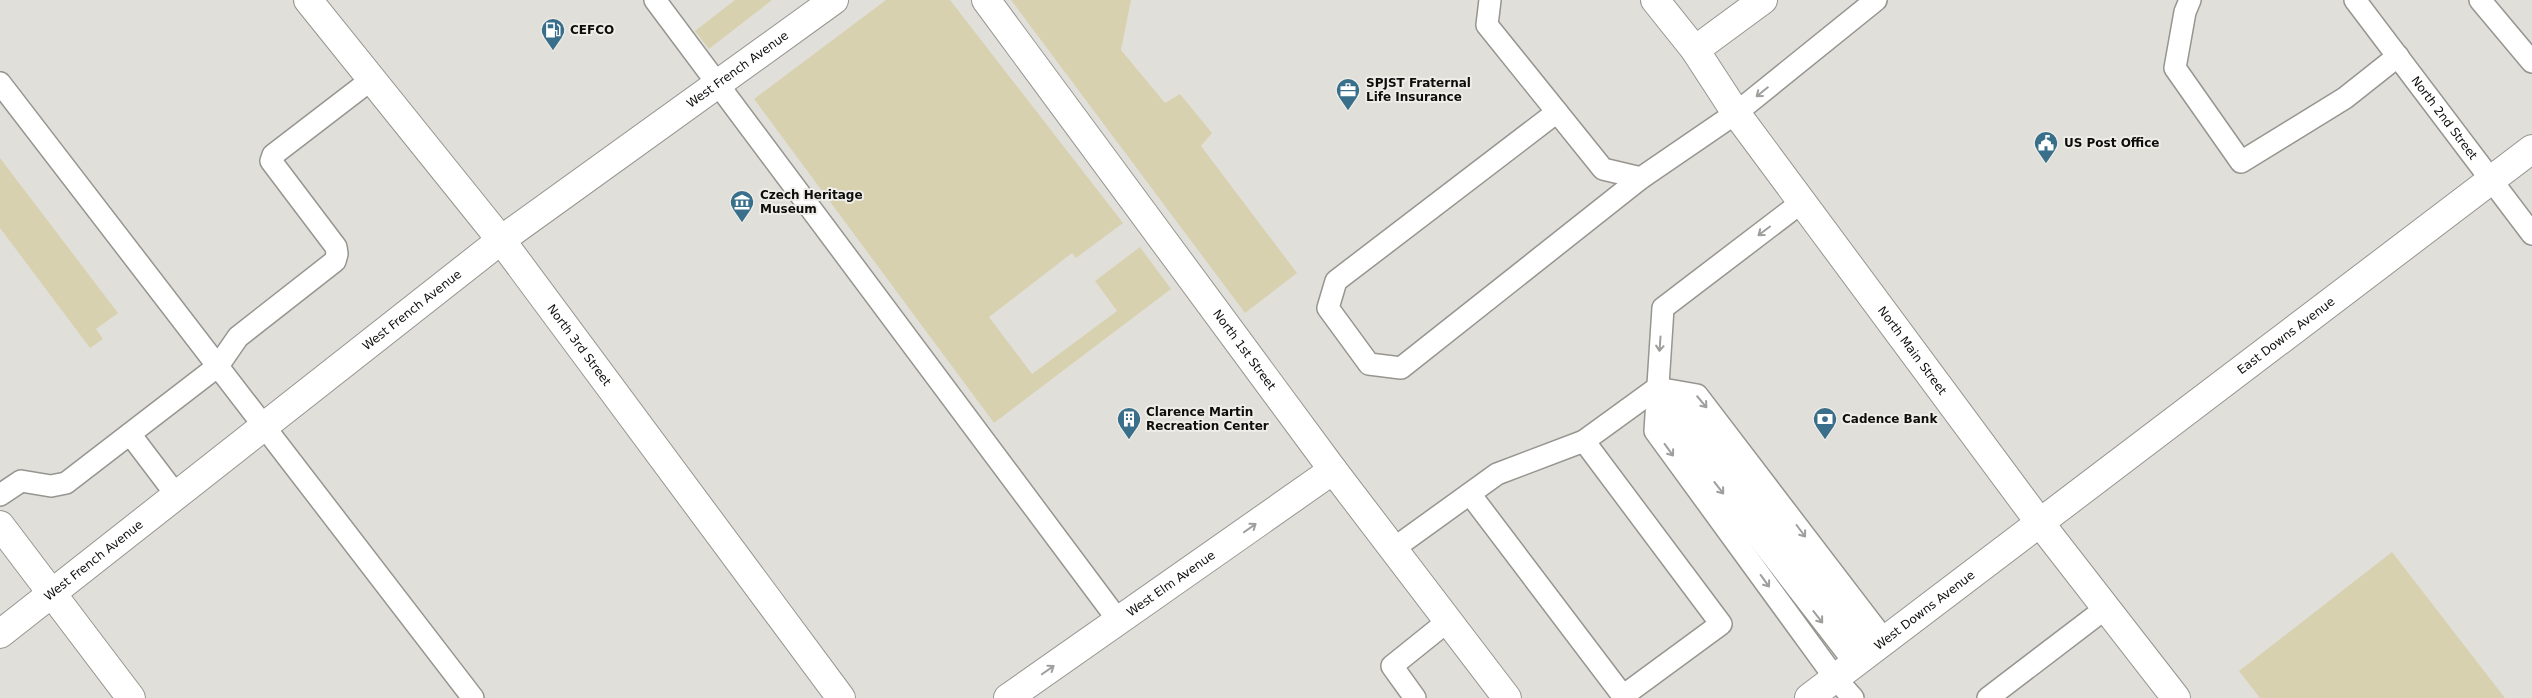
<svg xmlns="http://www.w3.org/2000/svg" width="2532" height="698" viewBox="0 0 2532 698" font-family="'DejaVu Sans',sans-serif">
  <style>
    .green { fill: #d8d1b0 }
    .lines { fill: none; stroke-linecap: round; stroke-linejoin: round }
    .lane-casing { stroke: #969590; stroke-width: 24 }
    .street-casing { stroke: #969590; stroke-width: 30 }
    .primary-casing { stroke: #969590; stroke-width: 30 }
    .lane { stroke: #fff; stroke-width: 21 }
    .street { stroke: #fff; stroke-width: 28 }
    .primary { stroke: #fff; stroke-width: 28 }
    .oneway { stroke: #9e9e9d }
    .labels { text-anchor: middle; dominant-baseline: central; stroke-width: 4; stroke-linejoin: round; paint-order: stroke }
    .poi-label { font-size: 12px; font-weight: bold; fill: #0d0d0b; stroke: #eeede7; text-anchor: start }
    .street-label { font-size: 12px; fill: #0d0d0b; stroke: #eeede7 }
  </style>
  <rect width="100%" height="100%" fill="#e1dfda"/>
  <path class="green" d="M735,0H772L709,49L695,31Z
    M886,0H950L1123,223L1076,258L1072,253L989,317L1032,374L1117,311L1095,281L1140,247L1171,289L994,423L754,99Z
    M1011,0H1131L1121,50L1165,103L1180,94L1212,133L1201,146L1297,273L1245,313Z
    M0,158L118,313L96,329L103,339L90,348L0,228Z
    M2392,552L2505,698H2260L2239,671Z"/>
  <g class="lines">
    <g class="lane-casing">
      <g id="lane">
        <path d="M655,0L1118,620"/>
        <path d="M1490,0L1487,25L1603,169L1641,178L1736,113L1876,0"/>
        <path d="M2190,0L2185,12L2175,68L2241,162L2345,98L2398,56"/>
        <path id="s1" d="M2355,0L2532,234"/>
        <path d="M2480,0L2532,62"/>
        <path d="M0,83L473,698"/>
        <path d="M1557,112L1336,281L1328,308L1369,364L1401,368L1641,178"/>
        <path d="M1802,202L1663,308L1655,431L1835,678L1853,698"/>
        <path d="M1659,390L1683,410L1870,651"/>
        <path d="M1660,398L1668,421L1855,663"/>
        <path d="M130,434L177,496"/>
        <path d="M1584,441L1657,388L1697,395L1885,641"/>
        <path d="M0,495L21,481L51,486L66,483L218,366L238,337L335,261L337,254L336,247L271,161L273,155L372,79"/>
        <path d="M1393,549L1497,474L1584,441L1721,624L1623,696L1470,494"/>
        <path d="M1415,698L1392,666L1448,621"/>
        <path d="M1988,698L2106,608"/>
      </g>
    </g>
    <g class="street-casing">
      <g id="street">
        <path id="s2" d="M986,0L1333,470L1507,698"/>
        <path id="s3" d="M1655,0L1695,50L1736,113L2040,523L2176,698"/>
        <path d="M1695,50L1763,0"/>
        <path d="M0,525L131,698"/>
        <path id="s4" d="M0,634L501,240L834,0"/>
        <path id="s5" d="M1008,698L1333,470"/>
        <path id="s6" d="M1809,698L2532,149"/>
      </g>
    </g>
    <g class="primary-casing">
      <g id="primary">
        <path id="s7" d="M308,0L501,240L841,698"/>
      </g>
    </g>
    <use href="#lane" class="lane"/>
    <use href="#street" class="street"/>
    <use href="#primary" class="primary"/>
  </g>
  <defs><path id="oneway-shaft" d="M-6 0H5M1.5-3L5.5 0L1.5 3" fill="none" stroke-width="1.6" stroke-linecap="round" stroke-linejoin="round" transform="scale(1.25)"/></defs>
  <g class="oneway">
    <use href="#oneway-shaft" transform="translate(1762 92) rotate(141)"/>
    <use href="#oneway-shaft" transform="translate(1764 231) rotate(143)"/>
    <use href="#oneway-shaft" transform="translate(1660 344) rotate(94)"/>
    <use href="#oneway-shaft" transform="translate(1702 402) rotate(50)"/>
    <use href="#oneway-shaft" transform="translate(1669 450) rotate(54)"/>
    <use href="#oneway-shaft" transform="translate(1719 488) rotate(52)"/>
    <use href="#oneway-shaft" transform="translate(1250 528) rotate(-35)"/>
    <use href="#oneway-shaft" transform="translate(1801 531) rotate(53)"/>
    <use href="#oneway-shaft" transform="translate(1765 581) rotate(54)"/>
    <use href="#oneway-shaft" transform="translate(1818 617) rotate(52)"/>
    <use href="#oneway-shaft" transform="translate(1048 670) rotate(-35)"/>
  </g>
  <defs>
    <g id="fuel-pin" transform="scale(1.25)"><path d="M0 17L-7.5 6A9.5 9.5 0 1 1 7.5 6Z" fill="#396f8a" stroke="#eeede7"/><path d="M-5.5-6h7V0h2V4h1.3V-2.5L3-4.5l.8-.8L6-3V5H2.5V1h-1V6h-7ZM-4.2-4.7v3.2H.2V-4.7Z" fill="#fff"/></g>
    <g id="office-pin" transform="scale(1.25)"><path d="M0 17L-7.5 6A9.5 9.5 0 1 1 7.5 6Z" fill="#396f8a" stroke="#eeede7"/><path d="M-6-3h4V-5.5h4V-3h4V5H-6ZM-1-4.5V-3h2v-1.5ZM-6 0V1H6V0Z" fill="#fff"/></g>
    <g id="civic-pin" transform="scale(1.25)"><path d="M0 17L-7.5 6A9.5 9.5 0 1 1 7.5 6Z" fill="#396f8a" stroke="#eeede7"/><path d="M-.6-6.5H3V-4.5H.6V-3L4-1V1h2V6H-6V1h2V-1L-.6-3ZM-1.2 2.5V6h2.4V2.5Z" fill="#fff"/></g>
    <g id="museum-pin" transform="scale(1.25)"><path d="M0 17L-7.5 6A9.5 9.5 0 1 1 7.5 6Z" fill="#396f8a" stroke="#eeede7"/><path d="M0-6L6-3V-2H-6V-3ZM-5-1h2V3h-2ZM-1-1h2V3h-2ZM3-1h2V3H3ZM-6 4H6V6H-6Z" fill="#fff"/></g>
    <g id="building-pin" transform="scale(1.25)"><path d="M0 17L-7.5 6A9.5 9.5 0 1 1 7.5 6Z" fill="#396f8a" stroke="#eeede7"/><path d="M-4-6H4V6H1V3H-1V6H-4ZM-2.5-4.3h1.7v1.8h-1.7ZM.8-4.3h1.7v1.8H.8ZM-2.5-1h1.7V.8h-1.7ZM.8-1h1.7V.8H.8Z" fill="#fff"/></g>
    <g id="bank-pin" transform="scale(1.25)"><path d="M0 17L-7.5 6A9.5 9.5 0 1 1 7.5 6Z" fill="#396f8a" stroke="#eeede7"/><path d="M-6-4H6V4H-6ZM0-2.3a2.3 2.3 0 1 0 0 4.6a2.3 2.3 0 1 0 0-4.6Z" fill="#fff"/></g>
  </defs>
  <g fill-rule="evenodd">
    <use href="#fuel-pin" x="553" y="30"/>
    <use href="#office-pin" x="1348" y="90"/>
    <use href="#civic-pin" x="2046" y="143"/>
    <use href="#museum-pin" x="742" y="202"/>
    <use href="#building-pin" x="1129" y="419"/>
    <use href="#bank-pin" x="1825" y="419"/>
  </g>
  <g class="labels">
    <g class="poi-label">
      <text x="570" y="30">CEFCO</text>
      <text x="1366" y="83">SPJST Fraternal<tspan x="1366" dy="14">Life Insurance</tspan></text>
      <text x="2064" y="143">US Post Office</text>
      <text x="760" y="195">Czech Heritage<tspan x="760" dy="14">Museum</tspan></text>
      <text x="1146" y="412">Clarence Martin<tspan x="1146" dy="14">Recreation Center</tspan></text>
      <text x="1842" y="419">Cadence Bank</text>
    </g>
    <g class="street-label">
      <text stroke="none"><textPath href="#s4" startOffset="929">West French Avenue</textPath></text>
      <text stroke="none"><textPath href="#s1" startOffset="148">North 2nd Street</textPath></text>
      <text stroke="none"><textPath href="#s4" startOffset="524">West French Avenue</textPath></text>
      <text stroke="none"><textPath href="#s6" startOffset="599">East Downs Avenue</textPath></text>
      <text stroke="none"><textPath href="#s7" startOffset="439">North 3rd Street</textPath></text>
      <text stroke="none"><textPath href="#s2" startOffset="435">North 1st Street</textPath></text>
      <text stroke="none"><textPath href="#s3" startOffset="435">North Main Street</textPath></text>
      <text stroke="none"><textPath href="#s4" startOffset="119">West French Avenue</textPath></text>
      <text stroke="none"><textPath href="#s5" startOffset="199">West Elm Avenue</textPath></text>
      <text stroke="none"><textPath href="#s6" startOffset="145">West Downs Avenue</textPath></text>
    </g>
  </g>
</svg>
